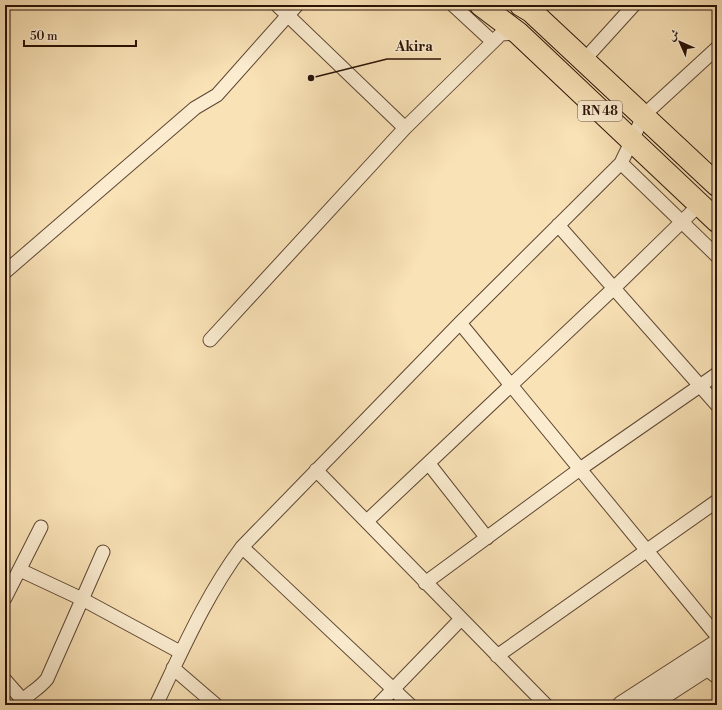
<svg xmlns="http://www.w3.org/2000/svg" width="722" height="710" viewBox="0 0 722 710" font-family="'Libre Bodoni',Amiri,serif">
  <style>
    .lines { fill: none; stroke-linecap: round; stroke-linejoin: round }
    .minor-casing { stroke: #5d4632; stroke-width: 15 }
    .tertiary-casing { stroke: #5d4632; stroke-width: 19 }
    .trunk-casing { stroke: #291206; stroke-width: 24 }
    .minor { stroke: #fbecd0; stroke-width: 13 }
    .tertiary { stroke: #fbecd0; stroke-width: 17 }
    .trunk { stroke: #f9e2b6; stroke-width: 22 }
    .labels { text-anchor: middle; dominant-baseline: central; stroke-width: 3; stroke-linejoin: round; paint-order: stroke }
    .shield { fill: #fbecd0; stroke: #685343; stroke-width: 1 }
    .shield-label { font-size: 12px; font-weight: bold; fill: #291206 }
    .leader { fill: none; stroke: #291206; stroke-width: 1.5 }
    .callout-dot { fill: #291206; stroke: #fbecd0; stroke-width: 1.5 }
    .callout-label { font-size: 14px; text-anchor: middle; font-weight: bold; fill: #291206; stroke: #fbecd0; stroke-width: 3; stroke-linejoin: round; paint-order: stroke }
  </style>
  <rect width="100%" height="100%" fill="#f9e2b6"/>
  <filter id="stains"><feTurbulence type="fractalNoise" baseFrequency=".005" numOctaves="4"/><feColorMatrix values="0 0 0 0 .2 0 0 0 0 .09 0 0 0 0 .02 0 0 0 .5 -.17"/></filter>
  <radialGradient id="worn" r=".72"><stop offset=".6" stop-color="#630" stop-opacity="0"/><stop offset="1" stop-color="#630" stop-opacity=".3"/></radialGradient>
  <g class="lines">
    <g class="minor-casing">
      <path id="minor" d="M277,5L405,128
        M453,5L493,42
        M584,60L634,5
        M621,163L717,256
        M558,225L717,405
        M5,272L195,108L217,95L297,5
        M460,323L717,636
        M210,340L405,128L501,34L518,33
        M429,464L487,538
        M316,470L546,705
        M367,521L614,288L699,205
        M242,547L410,705
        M20,570L82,599L180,652
        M425,583L580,469L717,374
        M5,598L41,527
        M497,656L717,501
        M173,668L216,705
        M705,668L717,677
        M5,680L27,705
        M18,705C26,695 38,690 47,679L103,552
        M156,705C182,651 206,595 242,547L460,323L621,163L644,115L717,48
        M378,705L461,619"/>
    </g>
    <g class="tertiary-casing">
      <path id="tertiary" d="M621,705L717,643
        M649,705L717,661"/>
    </g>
    <g class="trunk-casing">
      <path id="trunk" d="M481,5L518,33L717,221
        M521,5L531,11L717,185"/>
    </g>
    <use href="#minor" class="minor"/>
    <use href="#tertiary" class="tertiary"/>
    <use href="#trunk" class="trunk"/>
  </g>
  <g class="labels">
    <rect class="shield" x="578" y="101" width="44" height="20" rx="3"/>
    <g class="shield-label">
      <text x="600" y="111">RN 48</text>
    </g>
  </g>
  <path class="leader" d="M311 78L387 59H441"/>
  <circle class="callout-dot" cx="311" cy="78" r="4"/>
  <g class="callout-label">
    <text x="414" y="51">Akira</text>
  </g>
  <rect width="722" height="710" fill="none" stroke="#f9e2b6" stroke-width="20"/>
  <rect x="6" y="6" width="710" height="698" fill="none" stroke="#291206" stroke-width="2"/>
  <rect x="10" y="10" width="702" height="690" fill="none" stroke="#291206"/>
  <g transform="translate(680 42) rotate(315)" stroke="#fbecd0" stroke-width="3" paint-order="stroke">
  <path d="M0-3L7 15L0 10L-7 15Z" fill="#291206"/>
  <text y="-6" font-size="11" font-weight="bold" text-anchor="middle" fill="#291206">ش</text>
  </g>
  <path d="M24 40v6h112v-6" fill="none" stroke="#291206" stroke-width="2"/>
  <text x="30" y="40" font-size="12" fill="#291206" stroke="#fbecd0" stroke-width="3" paint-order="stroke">50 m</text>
  <rect width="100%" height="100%" filter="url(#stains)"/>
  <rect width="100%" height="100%" fill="url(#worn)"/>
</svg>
